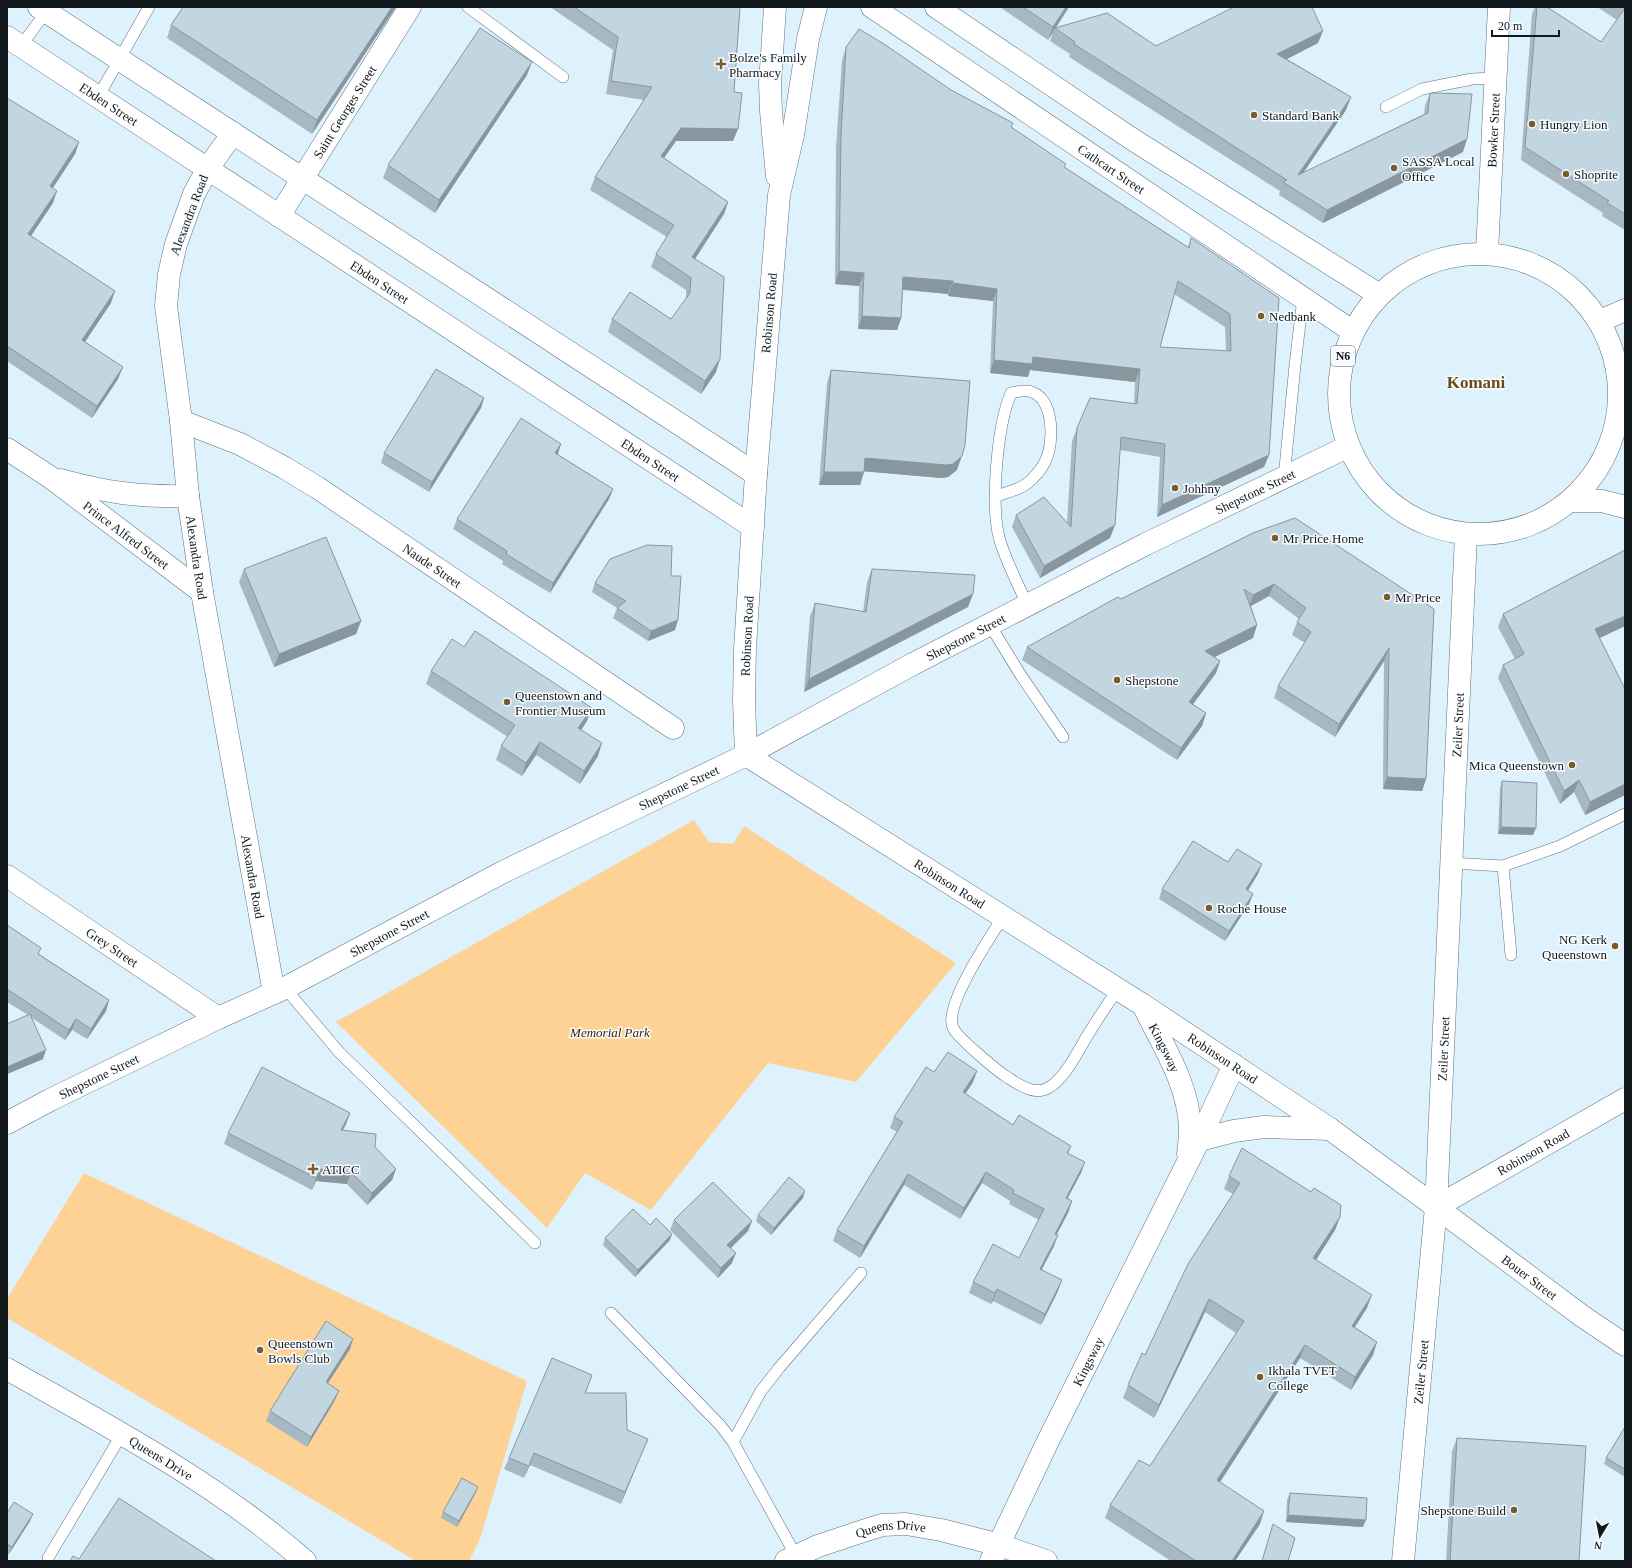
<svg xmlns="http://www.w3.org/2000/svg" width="1632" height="1568" viewBox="0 0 1632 1568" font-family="Georgia,serif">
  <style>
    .green { fill: #fdd294 }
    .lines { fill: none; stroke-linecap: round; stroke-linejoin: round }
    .lane-casing { stroke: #5f717c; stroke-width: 12 }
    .street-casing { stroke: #5f717c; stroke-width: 23 }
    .secondary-casing { stroke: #5f717c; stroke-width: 23 }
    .highway-casing { stroke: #5f717c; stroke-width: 23 }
    .lane { stroke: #fff; stroke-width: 11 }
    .street { stroke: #fff; stroke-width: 22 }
    .secondary { stroke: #fff; stroke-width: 22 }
    .highway { stroke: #fff; stroke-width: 22 }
    .wall { fill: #a7b8c2; fill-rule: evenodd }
    .shaded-wall { fill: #88969e }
    .building { fill: #c2d6e1; stroke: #88969e; fill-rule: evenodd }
    .poi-dot { fill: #785b2f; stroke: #f8fcff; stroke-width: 1.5 }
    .labels { text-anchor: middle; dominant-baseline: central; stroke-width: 3; stroke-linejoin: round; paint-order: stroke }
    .shield { fill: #f8fcff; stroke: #565c60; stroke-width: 1 }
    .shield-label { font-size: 12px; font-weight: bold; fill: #11181c }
    .poi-label { font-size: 13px; fill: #11181c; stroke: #f8fcff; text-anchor: start }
    .street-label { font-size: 13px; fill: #11181c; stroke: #f8fcff }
    .park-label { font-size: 13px; font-style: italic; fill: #3b2603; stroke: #f8fcff }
    .district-label { font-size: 17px; font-weight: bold; fill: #6a4a15; stroke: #f8fcff }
  </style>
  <rect width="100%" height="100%" fill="#def2fe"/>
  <path class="green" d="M694,820L709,842L733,844L744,826L956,963L856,1082L768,1063L651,1210L585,1173L547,1228L336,1022Z
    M84,1173L527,1381L480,1539L469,1561H416L7,1318V1299Z"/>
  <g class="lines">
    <g class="lane-casing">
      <path id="lane" d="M468,7L563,77
        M21,46L48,9
        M98,97L149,7
        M1386,107L1422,89L1472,79L1495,78
        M1284,478L1295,365L1303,298
        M996,496C1008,492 1023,489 1032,479C1037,474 1042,468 1045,462C1054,444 1055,401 1032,392C1026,389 1017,392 1011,393C997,426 990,507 1000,541C1007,563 1018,585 1028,606
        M990,625L1020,674L1063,737
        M1451,863L1503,866L1511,955
        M1503,866L1560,846L1625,814
        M1003,917C990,937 943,1007 953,1028C958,1038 996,1070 1007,1077C1018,1084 1034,1096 1048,1088C1065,1079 1079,1049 1089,1033C1098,1018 1108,1004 1117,990
        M285,988L339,1052L535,1243
        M611,1313L720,1425L733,1442L796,1556
        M733,1442L761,1391L779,1368L861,1273
        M48,1558L122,1434"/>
    </g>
    <g class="street-casing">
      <g id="street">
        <path d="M39,7L756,474"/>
        <path id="s1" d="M7,37L753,527"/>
        <path id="s2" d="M233,133L208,168L194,194L176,244L169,274L166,306L181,421L188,496L202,592L274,993"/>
        <path id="s3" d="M279,216L410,7"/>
        <path id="s4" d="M1487,253L1499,7"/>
        <path id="s5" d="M181,421L240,444L285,468L318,488L673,728"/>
        <path id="s6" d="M7,449L50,477L202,592"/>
        <path d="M61,480C107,493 141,497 188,496"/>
        <path id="s7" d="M7,876L218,1018"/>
        <path id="s8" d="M1143,1005C1162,1044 1189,1084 1190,1129C1190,1137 1189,1146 1188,1154"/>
        <path id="s9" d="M7,1123L50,1100L218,1018L285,988L505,871L746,755L913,664L1146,544L1347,447"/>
        <path d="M1199,1140L1234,1131L1264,1127L1330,1129"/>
        <path id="s10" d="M1436,1207L1582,1316L1625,1345"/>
        <path id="s11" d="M7,1369C110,1427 216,1483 305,1561"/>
        <path id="s12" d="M786,1561L818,1546L860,1532L882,1525L906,1524L941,1530L1000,1545L1046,1561"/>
        <path id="s13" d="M991,1561L1048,1441L1199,1140L1234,1065"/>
        <path id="s14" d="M1403,1561L1436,1207L1466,535"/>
      </g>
    </g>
    <g class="secondary-casing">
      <g id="secondary">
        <path d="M775,7L770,84L771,111L777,176"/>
        <path id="s15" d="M816,7L808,39L793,135L779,195L756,474L745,649L744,700L746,755L1143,1005L1330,1129L1436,1207L1625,1099"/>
        <path d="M1600,321L1625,310"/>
      </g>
    </g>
    <g class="highway-casing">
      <g id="highway">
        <path id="s16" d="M872,7L1352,331"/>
        <path d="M936,7L1132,139L1378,294"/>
        <circle cx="1479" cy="394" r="140"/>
        <path d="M1571,501H1602L1625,507"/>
      </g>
    </g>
    <use href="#lane" class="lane"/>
    <use href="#street" class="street"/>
    <use href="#secondary" class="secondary"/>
    <use href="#highway" class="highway"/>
  </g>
  <path class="wall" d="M396,7L312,134L167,38L171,25Z
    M550,7H740L734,92L733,141H676L664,158L728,202L724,214L695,258L716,372L701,394L608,332L612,319H671L686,299V290L651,267L656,254L667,237L590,190L595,177L644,100L606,94L613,50Z
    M1000,7H1069L1056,28L1156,46L1318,43L1287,59L1351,97L1346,110L1303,173L1424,114L1425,106L1430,93L1463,152L1323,223L1279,195L1280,191L1069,57L1070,54L1050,41L1053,32L1048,40Z
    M1535,7H1547L1601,42L1617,20L1597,7H1625V230L1602,216L1603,213L1521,160L1532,14Z
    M846,47L951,90L1013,123L1011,127L1064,167L1188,247L1191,238L1279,298L1269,455L1264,467L1157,517L1160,457L1120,450L1115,525L1110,538L1040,578L1012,527L1016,515L1067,523L1072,441L1077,428L1134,404L1135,382L1030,370L1028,377L990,373L993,301L948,296V294L903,290L901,318L897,330L858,329L859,286L835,284L836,148L842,60ZM1174,294L1225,327L1226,351L1160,347Z
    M527,75L435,213L383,178L388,165Z
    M7,98L79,142L75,154L53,188V203L31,236L111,303L85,342L118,379L92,418L7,361Z
    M831,370L957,470L948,477L941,478L864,471L860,485H819L827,383Z
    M484,398L481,408L429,492L381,463L384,453Z
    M557,454L613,489L609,499L550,593L502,564L503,561L453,529L457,519Z
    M1253,533L1434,609L1426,779L1422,791L1383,789L1384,661L1335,737L1274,698L1278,686L1305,643L1292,635L1297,622L1299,619L1269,596L1251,606L1257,625L1253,638L1214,657L1220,661L1216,673L1193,704L1206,713L1202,726L1177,760L1022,660L1027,647L1121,599Z
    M1625,550V626L1600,638L1625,689V795L1585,815L1574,792L1560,804L1498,678L1503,665L1515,659L1498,627L1503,614Z
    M244,569L361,621L356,634L274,667L239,582Z
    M872,569L973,594L968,607L804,692L810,616L815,603L863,612L867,582Z
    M671,576L675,630L648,641L613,618L617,608L592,592L595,583Z
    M464,647L587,721L581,730L598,756L580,784L536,755L522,776L496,760L501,746L508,737L426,684L431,671Z
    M1502,781L1533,835L1498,834L1500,788Z
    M1228,862L1258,874L1248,891L1253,894L1249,904L1225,941L1159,899L1162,889Z
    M7,925L39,954L109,1000L106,1011L87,1039L72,1030L65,1040L32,1018L43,1059L7,1074V1024L28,1015L7,1002Z
    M977,1071L973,1082L965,1094L1013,1125L1071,1146L1068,1154L1081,1173L1067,1198L1072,1201L1068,1213L1057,1234L1054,1246L1042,1269L1058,1291L1041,1325L993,1301L991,1304L969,1293L973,1282L1019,1258L1039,1220L1009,1204L1010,1201L982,1183L960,1219L904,1185L860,1258L833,1241L837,1230L897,1132L890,1128L894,1117L934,1072Z
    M350,1113L346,1124L343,1130L375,1147L396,1169L392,1180L367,1205L347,1184L316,1181L312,1190L224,1144L228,1133Z
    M1229,1176L1340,1217L1335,1230L1316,1260L1367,1308L1355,1327L1377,1342L1373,1355L1351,1390L1300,1358L1220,1482L1260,1524L1235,1561H1171L1105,1518L1110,1505L1150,1466L1236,1333L1205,1312L1154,1418L1123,1398L1128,1385L1233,1194L1224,1189Z
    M803,1198L771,1235L756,1221L758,1215Z
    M674,1220L752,1221L748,1231L730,1248L732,1263L718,1278L670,1230Z
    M650,1225L670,1240L635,1277L603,1245L605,1238Z
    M350,1349L328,1383L335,1400L307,1447L266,1421L270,1411Z
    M588,1387L586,1393L627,1430L648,1439L643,1450L621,1504L530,1465L524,1478L504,1469L509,1458Z
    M1625,1427V1477L1604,1464L1606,1458Z
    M1457,1438L1579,1561H1446L1452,1451Z
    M1290,1493L1363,1527L1286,1522L1287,1500Z
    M475,1494L457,1527L441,1518L443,1512Z
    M7,1513L30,1521L9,1554L7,1553Z"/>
  <path class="shaded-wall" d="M392,7H396L312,134L317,120Z
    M1066,7H1069L1055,28L1053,32L1048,40L1053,27Z
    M1323,31L1318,43L1273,66L1277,54Z
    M532,62L527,75L435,213L439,200Z
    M1351,97L1346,110L1293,188L1298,175Z
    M681,128L738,129L733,141H676L656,169L661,156Z
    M1467,139L1463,152L1323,223L1327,210Z
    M79,142L75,154L46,198L50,186Z
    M57,191L53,203L24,246L28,234Z
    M728,202L724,214L688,270L692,257Z
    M839,271L864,273L859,286L835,284Z
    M903,277L953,281L948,294L899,289Z
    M953,283L997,289L993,301L948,296Z
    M115,291L111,303L78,352L82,340Z
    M862,316L901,318L897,330L858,329Z
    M1033,357L1140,369L1135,382L1030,370L1028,377L990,373L994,360Z
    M720,359L716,372L701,394L705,381Z
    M123,367L118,379L92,418L97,406Z
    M484,398L481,408L429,492L432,482Z
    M561,444L558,454L552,463L555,453Z
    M1269,455L1264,467L1157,517L1162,505Z
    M962,456L957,470L948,477L941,478L860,471L865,458Z
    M824,472H864L860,485H819Z
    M613,489L609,499L550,593L553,583Z
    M1115,525L1110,538L1040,578L1044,566Z
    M1274,584L1269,596L1249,607L1253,595Z
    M973,594L968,607L804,692L809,679Z
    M1625,616V626L1591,642L1595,629Z
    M678,620L675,630L648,641L651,631Z
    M361,621L356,634L274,667L279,654Z
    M1257,625L1253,638L1201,664L1205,651Z
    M1389,648L1384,661L1335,737L1339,724Z
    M1220,661L1216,673L1185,715L1189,702Z
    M592,708L587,721L574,741L578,728Z
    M1206,713L1202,726L1177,760L1181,748Z
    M540,742L536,755L522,776L526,763Z
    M602,743L598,756L580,784L584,771Z
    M1387,777L1426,779L1422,791L1383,789Z
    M1579,780L1574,792L1560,804L1564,791Z
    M1625,784V795L1585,815L1590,802Z
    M1501,827L1536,828L1533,835L1498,834Z
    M1262,864L1258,874L1242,899L1246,889Z
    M1253,894L1249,904L1225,941L1229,931Z
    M109,1000L106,1011L87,1039L91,1029Z
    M76,1019L72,1030L65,1040L69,1030Z
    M46,1050L43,1059L7,1074V1067Z
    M977,1071L973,1082L959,1104L963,1092Z
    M350,1113L346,1124L337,1141L341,1130Z
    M1085,1162L1081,1173L1062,1209L1066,1198Z
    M321,1169L351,1172L347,1184L316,1181L312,1190L316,1178Z
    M396,1169L392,1180L367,1205L372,1193Z
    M986,1172L982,1183L960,1219L964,1208Z
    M908,1174L904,1185L860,1258L864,1246Z
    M805,1191L803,1198L771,1235L774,1228Z
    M1072,1201L1068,1213L1051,1245L1055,1234Z
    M1340,1217L1335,1230L1309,1271L1313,1258Z
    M752,1221L748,1231L724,1255L727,1245Z
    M672,1234L670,1240L635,1277L638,1270Z
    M1058,1235L1054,1246L1036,1280L1040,1269Z
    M736,1253L732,1263L718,1278L721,1268Z
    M1062,1280L1058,1291L1041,1325L1045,1314Z
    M997,1289L993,1301L991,1304L995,1293Z
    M1372,1295L1367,1308L1347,1339L1352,1326Z
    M1209,1299L1205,1312L1154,1418L1159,1405Z
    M353,1339L350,1349L322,1392L326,1382Z
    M1377,1342L1373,1355L1351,1390L1355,1377Z
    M1305,1345L1300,1358L1213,1493L1217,1480Z
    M339,1391L335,1400L307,1447L311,1437Z
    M648,1439L643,1450L621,1504L625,1492Z
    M534,1453L530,1465L524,1478L529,1466Z
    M478,1487L475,1494L457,1527L459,1521Z
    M1264,1511L1260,1524L1235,1561H1232Z
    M33,1514L30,1521L9,1554L12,1547Z
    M1288,1515L1366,1520L1363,1527L1286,1522Z"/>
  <path class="building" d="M183,7H392L317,120L171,25Z
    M574,7H740L734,92L742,93L738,129L681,128L661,156L728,202L692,257L724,277L720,359L705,381L612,319L630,292L671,319L690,293L691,278L656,254L674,225L595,177L652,87L611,81L618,37Z
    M1023,7H1066L1053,27Z
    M1234,7H1312L1323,31L1277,54L1351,97L1298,175L1428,113L1430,93L1472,94L1467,139L1327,210L1283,182L1287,180L1074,44L1075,42L1055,28L1107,13L1156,46Z
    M1537,7H1547L1601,42L1625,8L1623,7H1625V214L1607,203L1609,201L1525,147Z
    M480,28L532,62L439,200L388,165Z
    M859,29L884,44L951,90L1013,123L1011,127L1066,164L1064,167L1189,248L1191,238L1279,298L1269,455L1162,505L1165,444L1121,437L1115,525L1044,566L1016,515L1044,497L1071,527L1077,428L1090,398L1137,404L1140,369L1033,357L1032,364L994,360L997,289L953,283V281L903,277L901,318L862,316L864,273L839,271L841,135L846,47ZM1178,281L1230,314L1231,351L1160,347Z
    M7,98L79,142L50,186L57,191L28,234L115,291L82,340L123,367L97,406L7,346Z
    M436,369L484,398L432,482L384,453Z
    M831,370L970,381L965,445L962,456L953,464L946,465L865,458L864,472H824Z
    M521,418L561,444L555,453L613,489L553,583L506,554L507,551L457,519Z
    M1295,518L1434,609L1426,779L1387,777L1389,648L1339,724L1278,686L1311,632L1297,622L1306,608L1274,584L1253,595L1244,589L1257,625L1205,651L1220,661L1189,702L1206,713L1181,748L1027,647L1118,597L1121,599L1253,533Z
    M326,537L361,621L279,654L244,569Z
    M647,545L672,546L671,576H681L678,620L651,631L617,608L626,601L595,583L610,559Z
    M1625,550V616L1595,629L1625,689V784L1590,802L1579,780L1564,791L1503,665L1524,654L1503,614Z
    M872,569L975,575L973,594L809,679L815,603L866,612Z
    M475,631L592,708L578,728L602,743L584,771L540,742L526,763L501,746L515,725L431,671L452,639L464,647Z
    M1502,781L1537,783L1536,828L1501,827Z
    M1193,841L1228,862L1237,849L1262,864L1246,889L1253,894L1229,931L1162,889Z
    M7,925L41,948L38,954L109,1000L91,1029L76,1019L69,1030L7,989Z
    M30,1014L46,1050L7,1067V1024Z
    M948,1052L977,1071L963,1092L1013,1125L1019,1115L1071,1146L1067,1153L1085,1162L1066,1198L1072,1201L1055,1234L1058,1235L1040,1269L1062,1280L1045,1314L997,1289L995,1293L973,1282L993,1244L1019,1258L1044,1209L1013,1193L1014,1190L986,1172L964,1208L908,1174L864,1246L837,1230L903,1122L894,1117L926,1067L934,1072Z
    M262,1067L350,1113L341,1130L376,1134L375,1147L396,1169L372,1193L351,1172L321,1169L316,1178L228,1133Z
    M1242,1148L1311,1192L1314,1188L1341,1205L1340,1217L1313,1258L1372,1295L1352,1326L1377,1342L1355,1377L1305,1345L1217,1480L1264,1511L1232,1561H1196L1110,1505L1139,1460L1150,1466L1244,1321L1209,1299L1159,1405L1128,1385L1142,1353L1145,1355L1188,1264L1240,1183L1229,1176Z
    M789,1177L805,1191L774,1228L758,1215Z
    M713,1182L752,1221L727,1245L736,1253L721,1268L674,1220Z
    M633,1209L650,1225L656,1218L672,1234L638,1270L605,1238Z
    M326,1321L353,1339L326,1382L339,1391L311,1437L270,1411Z
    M552,1358L592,1375L585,1393H626L627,1430L648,1439L625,1492L534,1453L529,1466L509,1458Z
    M1625,1427V1469L1606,1458Z
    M1457,1438L1586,1446L1579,1561H1450Z
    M462,1478L478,1487L459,1521L443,1512Z
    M1290,1493L1367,1498L1366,1520L1288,1515Z
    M119,1498L216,1561H70L73,1556L79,1559Z
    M14,1502L33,1514L12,1547L7,1544V1513Z
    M1273,1524L1295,1538L1288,1561H1262Z"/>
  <g class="poi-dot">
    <path d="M719 58h4v4h4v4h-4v4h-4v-4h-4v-4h4z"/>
    <circle cx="1254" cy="115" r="4"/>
    <circle cx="1532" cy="124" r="4"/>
    <circle cx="1394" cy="168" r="4"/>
    <circle cx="1566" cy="174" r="4"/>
    <circle cx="1261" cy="316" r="4"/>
    <circle cx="1175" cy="488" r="4"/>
    <circle cx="1275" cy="538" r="4"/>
    <circle cx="1387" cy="597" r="4"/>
    <circle cx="1117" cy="680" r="4"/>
    <circle cx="507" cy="702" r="4"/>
    <circle cx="1572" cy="765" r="4"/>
    <circle cx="1209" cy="908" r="4"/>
    <circle cx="1615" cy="946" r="4"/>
    <path d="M311 1163h4v4h4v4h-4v4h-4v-4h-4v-4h4z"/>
    <circle cx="260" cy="1350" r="4"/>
    <circle cx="1260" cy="1377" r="4"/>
    <circle cx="1514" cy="1510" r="4"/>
  </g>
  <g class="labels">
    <rect class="shield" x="1331" y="346" width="24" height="20" rx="3"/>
    <g class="shield-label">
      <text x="1343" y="356">N6</text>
    </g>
    <g class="poi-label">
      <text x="729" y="57">Bolze's Family<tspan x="729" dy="15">Pharmacy</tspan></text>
      <text x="1262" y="115">Standard Bank</text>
      <text x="1540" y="124">Hungry Lion</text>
      <text x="1402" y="161">SASSA Local<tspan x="1402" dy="15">Office</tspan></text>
      <text x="1574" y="174">Shoprite</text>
      <text x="1269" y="316">Nedbank</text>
      <text x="1183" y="488">Johhny</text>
      <text x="1283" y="538">Mr Price Home</text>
      <text x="1395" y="597">Mr Price</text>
      <text x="1125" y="680">Shepstone</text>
      <text x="515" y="695">Queenstown and<tspan x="515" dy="15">Frontier Museum</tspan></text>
      <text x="1564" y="765" text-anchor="end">Mica Queenstown</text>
      <text x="1217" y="908">Roche House</text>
      <text x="1607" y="939" text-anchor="end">NG Kerk<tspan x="1607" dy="15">Queenstown</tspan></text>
      <text x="322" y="1169">ATICC</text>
      <text x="268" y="1343">Queenstown<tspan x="268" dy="15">Bowls Club</tspan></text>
      <text x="1268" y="1370">Ikhala TVET<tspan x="1268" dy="15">College</tspan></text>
      <text x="1506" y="1510" text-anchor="end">Shepstone Build</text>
    </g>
    <g class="street-label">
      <text stroke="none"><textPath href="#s1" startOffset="122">Ebden Street</textPath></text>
      <text stroke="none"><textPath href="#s3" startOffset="123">Saint Georges Street</textPath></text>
      <text stroke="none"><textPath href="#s4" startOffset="123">Bowker Street</textPath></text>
      <text stroke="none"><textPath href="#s16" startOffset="289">Cathcart Street</textPath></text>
      <text transform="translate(189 215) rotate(-69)">Alexandra Road</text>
      <text stroke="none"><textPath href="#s1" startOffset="446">Ebden Street</textPath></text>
      <text transform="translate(769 313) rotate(-85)">Robinson Road</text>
      <text stroke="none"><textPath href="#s1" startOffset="770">Ebden Street</textPath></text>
      <text stroke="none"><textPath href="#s9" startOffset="1399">Shepstone Street</textPath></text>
      <text stroke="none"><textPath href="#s6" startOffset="147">Prince Alfred Street</textPath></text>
      <text stroke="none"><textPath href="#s2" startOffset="442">Alexandra Road</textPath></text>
      <text stroke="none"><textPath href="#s5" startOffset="291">Naude Street</textPath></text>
      <text transform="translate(747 636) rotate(-87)">Robinson Road</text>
      <text stroke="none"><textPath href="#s9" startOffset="1075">Shepstone Street</textPath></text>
      <text stroke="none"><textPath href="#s14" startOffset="838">Zeiler Street</textPath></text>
      <text stroke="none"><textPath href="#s9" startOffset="751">Shepstone Street</textPath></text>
      <text stroke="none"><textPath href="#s2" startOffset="766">Alexandra Road</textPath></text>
      <text stroke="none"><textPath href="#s15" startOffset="994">Robinson Road</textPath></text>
      <text stroke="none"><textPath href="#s9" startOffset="427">Shepstone Street</textPath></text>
      <text stroke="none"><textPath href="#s7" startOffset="127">Grey Street</textPath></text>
      <text stroke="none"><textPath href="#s8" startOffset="48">Kingsway</textPath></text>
      <text stroke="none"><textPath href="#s14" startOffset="514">Zeiler Street</textPath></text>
      <text stroke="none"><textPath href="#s15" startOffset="1318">Robinson Road</textPath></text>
      <text stroke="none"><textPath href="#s9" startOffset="103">Shepstone Street</textPath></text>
      <text stroke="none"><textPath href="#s15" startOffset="1690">Robinson Road</textPath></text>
      <text stroke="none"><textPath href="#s10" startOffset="117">Bouer Street</textPath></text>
      <text stroke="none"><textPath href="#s13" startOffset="222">Kingsway</textPath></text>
      <text stroke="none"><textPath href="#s14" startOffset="190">Zeiler Street</textPath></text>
      <text stroke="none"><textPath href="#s11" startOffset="178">Queens Drive</textPath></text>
      <text stroke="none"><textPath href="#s12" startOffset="111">Queens Drive</textPath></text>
    </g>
    <g class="park-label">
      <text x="610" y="1032">Memorial Park</text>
    </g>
    <g class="district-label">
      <text x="1476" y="382">Komani</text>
    </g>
  </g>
  <rect width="1632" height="1568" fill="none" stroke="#11181c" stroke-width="16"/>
  <g transform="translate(1600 1536) rotate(190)" stroke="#f8fcff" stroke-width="3" paint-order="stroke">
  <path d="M0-3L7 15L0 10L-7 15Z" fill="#11181c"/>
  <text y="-6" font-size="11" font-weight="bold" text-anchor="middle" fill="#11181c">N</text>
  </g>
  <path d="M1492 30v6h67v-6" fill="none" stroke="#11181c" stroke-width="2"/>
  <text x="1498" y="30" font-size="12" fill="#11181c" stroke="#f8fcff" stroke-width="3" paint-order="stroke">20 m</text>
</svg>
